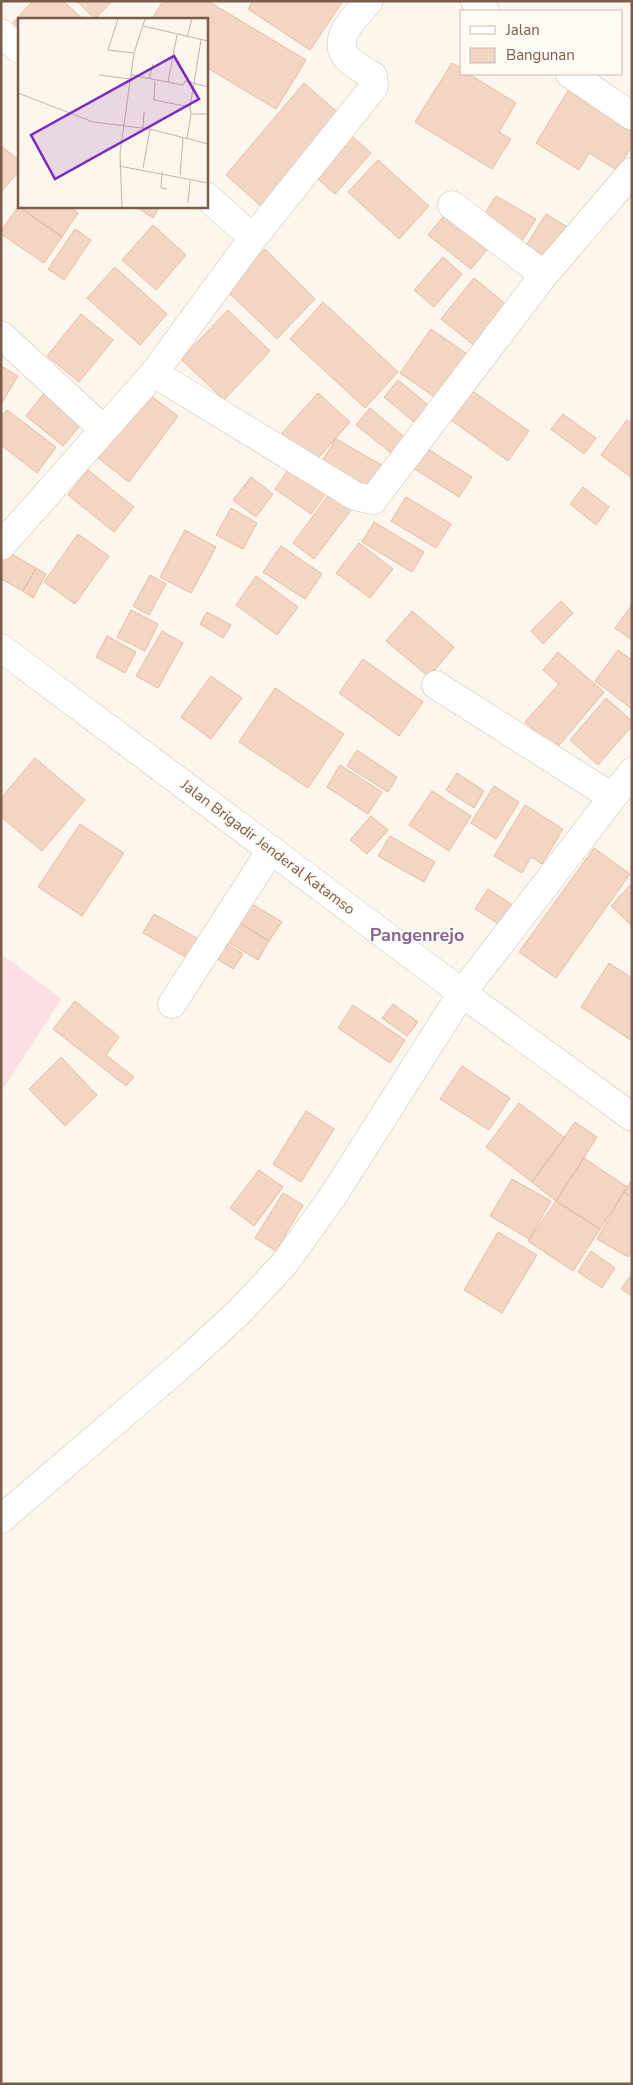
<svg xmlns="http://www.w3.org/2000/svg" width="633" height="2085" viewBox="0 0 633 2085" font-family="'Nunito Sans',sans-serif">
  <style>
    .medical { fill: #fbdfe3 }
    .building { fill: #f3d5c3; stroke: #e6bba3 }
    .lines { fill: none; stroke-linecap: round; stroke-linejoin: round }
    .minor-casing { stroke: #d1beb0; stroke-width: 29 }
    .secondary-casing { stroke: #d6c0b0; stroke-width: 29 }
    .minor { stroke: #fff; stroke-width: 28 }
    .secondary { stroke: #fff; stroke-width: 28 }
    .labels { text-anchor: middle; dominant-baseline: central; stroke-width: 4; stroke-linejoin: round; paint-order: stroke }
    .street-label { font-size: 15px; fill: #7a5c4d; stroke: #fffaf3 }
    .quarter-label { font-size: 18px; font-weight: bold; fill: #846695; stroke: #fffaf3 }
    .inset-road { fill: none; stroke: #c5b3a7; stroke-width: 1 }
    .view { fill: #7b2cbf; fill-opacity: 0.15; stroke: #7b2cbf; stroke-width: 2.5 }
    .inset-edge { fill: none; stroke: #7a5c4d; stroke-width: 2.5 }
  </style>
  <rect width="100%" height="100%" fill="#fdf6ec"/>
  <path class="medical" d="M1,954L61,999L1,1092Z"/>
  <path class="building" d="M33,1H63L83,19H19V36L9,27Z
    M77,1H112L95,19Z
    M163,1H208L306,60L276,109L206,67V19H152Z
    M253,1H343L310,50L248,9Z
    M452,63L462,69V74H469L516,103L499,132L511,139L492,169L415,122Z
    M304,83L341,115L262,207L226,175Z
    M571,86L632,123V146L617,170L589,153L579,170L536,143Z
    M347,132L371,153L335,194L311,173Z
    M1,146L19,160V171L1,192Z
    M378,160L429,206L399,239L348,192Z
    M496,196L536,219L522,241L482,218Z
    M19,206H68L78,213L62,237Z
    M135,206H160L153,218Z
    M18,207L62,237L44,263L1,234V231Z
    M448,211L491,245L471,269L428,235Z
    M546,214L571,229L547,268L522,252Z
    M153,225L186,255L156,290L122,260Z
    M75,229L91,240L64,280L48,269Z
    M265,249L315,299L277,339L226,290Z
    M443,257L462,274L434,307L414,290Z
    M115,267L167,314L140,345L87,298Z
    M474,278L508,306L475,346L441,319Z
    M323,302L398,372L365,408L290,339Z
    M228,310L270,351L224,400L181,359Z
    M81,314L113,340L79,382L47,356Z
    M431,329L470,356L439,400L400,373Z
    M1,366L18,376L1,404Z
    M398,380L433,409L419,426L384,397Z
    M471,390L529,431L508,461L451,420Z
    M45,392L82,423L63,446L26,416Z
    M147,393L178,416L129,482L98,458Z
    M318,393L350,422L314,463L282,433Z
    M370,408L408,440L395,456L356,425Z
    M7,410L56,447L37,473L1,445V417Z
    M563,414L596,438L584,454L551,429Z
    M627,420L632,423V478L601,455Z
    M336,439L387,468L370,497L319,466Z
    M423,446L472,477L459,497L410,466Z
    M292,464L328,490L311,514L275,489Z
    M88,470L134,507L114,532L68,495Z
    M251,477L273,494L256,517L233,500Z
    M583,487L609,507L596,525L570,504Z
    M333,489L355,505L314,559L293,543Z
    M406,497L451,524L436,548L391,521Z
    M231,508L257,523L243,549L216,535Z
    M374,522L424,552L412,572L362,542Z
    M185,530L216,547L191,593L160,577Z
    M78,534L109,556L75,604L44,582Z
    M359,543L393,569L370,598L336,573Z
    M281,546L322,574L305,599L263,572Z
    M5,550L36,568L23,591L1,579V557Z
    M36,568L46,574L33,598L23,591Z
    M150,575L166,584L149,615L133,606Z
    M256,576L298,607L277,635L236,605Z
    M561,601L573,613L543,644L531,631Z
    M632,605V640L615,628Z
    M131,610L158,624L145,651L117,637Z
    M412,611L454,647L429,677L386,641Z
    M207,612L231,625L223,638L200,624Z
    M162,631L183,643L158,688L136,676Z
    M107,636L136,652L125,673L96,657Z
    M618,650L632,660V709L595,681Z
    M558,652L604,692L556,749L525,722L559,684L543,670Z
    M363,659L423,702L399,736L339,693Z
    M211,676L242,698L211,739L181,717Z
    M275,688L344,734L308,788L239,742Z
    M606,698L632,721V726L598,765L570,740Z
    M357,750L397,777L388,792L347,766Z
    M35,758L85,800L42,851L1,817V798Z
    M340,765L382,792L368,814L327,787Z
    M457,773L484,791L474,808L446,790Z
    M494,786L519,802L496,839L471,823Z
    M432,791L471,816L449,851L409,825Z
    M525,805L563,829L542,864L531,857L522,873L494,856Z
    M371,816L388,830L367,854L350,840Z
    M80,824L124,853L82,916L38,887Z
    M390,836L435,862L424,882L378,856Z
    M594,848L630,874L556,978L519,952Z
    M632,883V926L611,906Z
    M488,889L514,906L502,926L475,909Z
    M242,898L282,922L269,941L230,917Z
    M154,914L202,941L191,960L143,933Z
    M230,917L269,941L258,960L219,937Z
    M217,938L243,954L233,969L208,953Z
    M609,963L632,978V1041L581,1007Z
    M75,1001L119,1037L106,1055L134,1077L126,1086L53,1029Z
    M393,1004L418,1022L407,1036L382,1018Z
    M353,1005L405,1040L390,1063L338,1028Z
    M61,1057L97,1095L65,1126L29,1089Z
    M462,1066L510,1098L489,1130L440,1099Z
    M519,1103L565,1138L532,1182L486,1147Z
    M306,1111L334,1129L301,1182L273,1164Z
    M575,1122L597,1137L556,1201L532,1182Z
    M584,1158L627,1187L600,1229L556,1201Z
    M259,1170L283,1187L254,1226L230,1208Z
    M512,1179L551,1201L529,1239L490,1216Z
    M632,1180V1197L624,1192Z
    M624,1192L632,1197V1250L628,1257L597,1239Z
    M283,1193L303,1205L276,1251L255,1238Z
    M556,1201L600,1229L573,1271L528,1241Z
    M498,1232L537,1255L502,1313L464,1290Z
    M591,1251L615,1268L602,1288L578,1272Z
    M632,1274V1296L621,1289Z"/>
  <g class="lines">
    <g class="minor-casing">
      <path id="minor" d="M475,1L485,11
        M1,33L19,49
        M570,74L632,116
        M206,196L253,238
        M452,205L544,275
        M1,335L103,429
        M154,373L355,496L373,500L544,275L632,172
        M1,546L154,373L253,238L373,88L374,84L373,76C365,71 354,65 347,58C330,37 357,16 369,1
        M436,685L612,797
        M172,1004L271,850
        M1,1519L187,1360L239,1312L284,1264L331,1199L462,993L632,772"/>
    </g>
    <g class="secondary-casing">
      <path id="secondary" d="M1,648L462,993L632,1117"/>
    </g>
    <use href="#minor" class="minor"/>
    <use href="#secondary" class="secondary"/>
  </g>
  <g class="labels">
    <g class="street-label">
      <text transform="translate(268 847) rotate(37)">Jalan Brigadir Jenderal Katamso</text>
    </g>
    <g class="quarter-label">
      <text x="417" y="935">Pangenrejo</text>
    </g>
  </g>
  <g transform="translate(18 18)">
    <rect width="190" height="190" fill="#fdf6ec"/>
    <path class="inset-road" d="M100,1L90,32L116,35M125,8L190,23M169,19L174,1M81,57L112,61M113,57L165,67L167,63L190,69M131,61L135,46M137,63L136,82L172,89L173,96H190M150,64L159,17M0,75L75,104L132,111L190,126M172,89L183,22M125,110L126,94M169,121L173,96M101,148L190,165M125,150L132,111M144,154L143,170L149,171M162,157L165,120M170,185L172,163M104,189L102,135L116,35L127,1"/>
    <path class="view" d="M156,38L181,81L37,161L13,117Z"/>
    <rect width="190" height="190" class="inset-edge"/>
  </g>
  <rect width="633" height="2085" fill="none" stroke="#7a5c4d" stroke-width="5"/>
  <rect x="460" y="10" width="162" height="65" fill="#fffaf3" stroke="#cabbb1"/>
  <rect x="470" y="26" width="25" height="8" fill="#ffffff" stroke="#cabbb1"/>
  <text x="506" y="35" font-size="15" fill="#7a5c4d">Jalan</text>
  <rect x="470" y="48" width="25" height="15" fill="#f3d5c3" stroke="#cabbb1"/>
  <text x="506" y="60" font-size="15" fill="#7a5c4d">Bangunan</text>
</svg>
